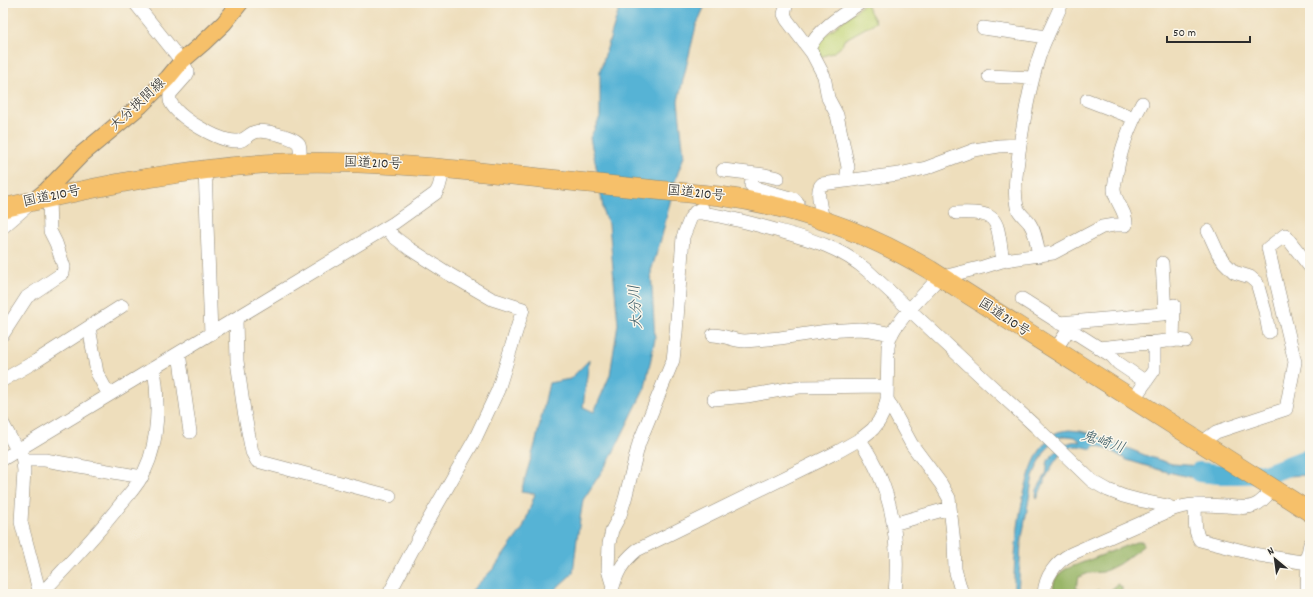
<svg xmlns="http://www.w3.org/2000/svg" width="1313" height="597" viewBox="0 0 1313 597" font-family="Dekko,'Klee One',sans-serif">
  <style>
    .green { fill: #c2d578; stroke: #768052 }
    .forest { fill: #99b668; stroke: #62704a }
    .water { fill: #57b3d5; stroke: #416f80 }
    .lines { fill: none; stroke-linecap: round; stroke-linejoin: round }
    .river { stroke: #57b3d5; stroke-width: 20 }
    .minor-casing { stroke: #8c8474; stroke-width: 14 }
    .major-casing { stroke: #8c8474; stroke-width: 18 }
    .highway-casing { stroke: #8c8474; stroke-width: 20 }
    .minor { stroke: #fff; stroke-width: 13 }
    .major { stroke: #f6c06b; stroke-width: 16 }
    .highway { stroke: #f6c06b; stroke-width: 19 }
    .labels { text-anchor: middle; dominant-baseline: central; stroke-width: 3; stroke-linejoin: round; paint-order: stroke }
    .street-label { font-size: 14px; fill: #2b2b2b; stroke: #fbf7ec }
    .water-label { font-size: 15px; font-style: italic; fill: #3a5b66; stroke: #fbf7ec }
  </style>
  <rect width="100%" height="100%" fill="#fbf7ec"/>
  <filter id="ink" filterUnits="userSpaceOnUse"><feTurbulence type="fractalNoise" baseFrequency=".025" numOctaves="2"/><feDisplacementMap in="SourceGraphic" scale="8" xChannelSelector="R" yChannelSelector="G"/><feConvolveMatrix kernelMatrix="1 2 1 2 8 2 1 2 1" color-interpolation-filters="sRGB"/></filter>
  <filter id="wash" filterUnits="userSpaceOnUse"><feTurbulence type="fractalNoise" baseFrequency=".012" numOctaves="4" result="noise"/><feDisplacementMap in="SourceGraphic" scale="16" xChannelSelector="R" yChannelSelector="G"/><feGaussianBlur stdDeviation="0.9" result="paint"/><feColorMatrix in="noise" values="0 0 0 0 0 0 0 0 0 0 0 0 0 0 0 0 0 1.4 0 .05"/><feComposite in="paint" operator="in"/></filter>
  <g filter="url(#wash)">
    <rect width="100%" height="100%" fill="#eedebc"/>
    <path class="green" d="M865,3L876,22L844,40C842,51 829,54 820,57L814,47L815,44Z"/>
    <path class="forest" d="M1136,542H1143V546L1119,564L1103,572L1089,573L1079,577L1076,588L1087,594H1055L1054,593C1052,581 1056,575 1066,569Z
      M1118,584L1122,587V594H1088L1098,590L1107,593Z"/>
    <path class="water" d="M621,3H706L696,26L678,101L684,156L675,181L662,236L651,271L655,339L645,388L610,459L583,500L577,539L573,573L550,594H468L494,568L523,528L535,494L521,492L536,441L549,383L570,379L589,360L583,407L594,412L610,375L618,324L609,224L604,215L598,175L590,138L600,117V71Z
      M1069,430L1080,431L1092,434L1147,456L1172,464L1214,467L1235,480L1220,482L1200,476L1189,477L1160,470L1127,460L1111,451L1097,445L1093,446L1092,449C1087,448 1082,446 1077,446C1056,446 1044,483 1037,499C1034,490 1041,484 1045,476C1048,471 1046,466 1048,461C1052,454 1064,444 1072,442C1075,441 1079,442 1081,442L1075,437L1068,436H1063L1057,439L1046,450L1041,458L1033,476L1021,543L1018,594H1014C1013,556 1020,458 1054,434C1059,431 1063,431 1069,430Z
      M1310,457V475L1285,476L1272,479L1250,464L1263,466L1293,458Z"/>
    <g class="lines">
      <path class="river" d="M1199,472L1219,474H1267L1301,461L1310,459"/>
    </g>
  </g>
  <g filter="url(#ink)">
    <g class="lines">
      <g class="minor-casing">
        <path id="minor" d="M135,3L183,63L188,72L186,76L170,94C170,97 169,100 171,103C179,118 218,141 236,141C243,142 249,134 255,132C263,129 295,137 299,144C301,149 300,158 300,163
          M787,3L784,14L787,20L812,53L824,76L828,98L837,115L848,167L846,181
          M983,28L1047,37
          M809,49C817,30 843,14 860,3
          M989,76L1033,78
          M1087,100L1134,118
          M205,169L211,334
          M723,170L765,175L778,178
          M753,174L751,185L755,188L794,199L798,203L796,212
          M695,212C721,215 747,222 772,229C809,239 839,246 869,272L986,381L1035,426L1092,481L1108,490L1123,496L1138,500L1168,506L1171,510
          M956,213C1002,211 996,220 1003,261
          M821,220L822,216C821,207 815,190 822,184L899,174L926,168L974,150L999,146L1020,145
          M3,227L31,203
          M387,228L394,237L410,249L449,274L492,299L523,309L498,390L475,439L425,526L389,594
          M1208,231L1218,253L1224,262L1234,272L1250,277L1257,283L1265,311L1269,332
          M1039,256C1037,245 1036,233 1030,224C1026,218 1019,214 1017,207C1013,189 1017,170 1019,152C1024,117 1030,81 1042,48C1048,33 1056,18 1062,3
          M1162,263L1165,313
          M1022,299L1112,356L1118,363L1146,382
          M236,319L237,361L244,411L252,452L257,461L390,496
          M1059,323L1174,313
          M89,327L97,373L109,395
          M3,334L27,297L63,273L64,267L56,243L50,231L49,198
          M713,335C724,335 734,341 745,341L780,338L827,331L859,329L871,330L892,334
          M1173,341L1174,305
          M1098,348L1177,340L1186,341
          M1055,350L1069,329
          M179,353L190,432
          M3,380L36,361L122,306
          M714,399L747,396L799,387L887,386
          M887,399L912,445L941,484L949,498L954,543L955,569L962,594
          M1133,400L1154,370V342
          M3,424L17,450
          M860,440C892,487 900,538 895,594
          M1203,444L1208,438L1216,432L1286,409L1295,362L1268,248L1285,235L1310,267
          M21,447L24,471L21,522L40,594
          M3,459L394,223L436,193L439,187L444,168
          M23,460H45L142,477
          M1195,505C1196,515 1193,531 1200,540L1259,555L1301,562C1309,558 1308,552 1310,544
          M893,524L950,508
          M613,587L608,570L609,544L612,530L620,515L625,499L639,443L673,360L676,333L683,237L691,217L697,211L702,208
          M41,594C68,565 96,536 120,505C129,494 140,483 145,470C159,442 159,399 154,368
          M611,594C616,574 621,563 637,550L839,451L862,438L873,429L879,421L884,411L887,399L888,347L890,337L895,328L909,310L935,282L947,276L983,267L1005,260L1053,253L1102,227L1114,225H1126C1127,212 1115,202 1114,190C1114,184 1116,178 1117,172C1121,147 1130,125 1142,103
          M1044,594C1045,576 1056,562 1071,554L1171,510C1189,503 1208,505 1227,506C1236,507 1247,509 1255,505C1263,502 1268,494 1273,488
          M1307,594L1308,555"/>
      </g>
      <g class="major-casing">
        <path id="major" d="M32,202L46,191L82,154L141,105L168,78L182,61L203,43L224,23L240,3"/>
      </g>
      <g class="highway-casing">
        <path id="highway" d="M3,208C95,187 187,167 282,163C363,160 442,168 521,176C588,183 654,190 720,196C794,206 866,232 930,270L1310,512"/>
      </g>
      <use href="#minor" class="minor"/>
      <use href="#major" class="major"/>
      <use href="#highway" class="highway"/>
    </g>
  </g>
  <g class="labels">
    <g class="street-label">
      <text transform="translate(138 105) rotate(-43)">大分挾間線</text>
      <text transform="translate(373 164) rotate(2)">国道210号</text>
      <text transform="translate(696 194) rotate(6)">国道210号</text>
      <text transform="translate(52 197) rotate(-12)">国道210号</text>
      <text transform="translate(1004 318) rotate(33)">国道210号</text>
    </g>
    <g class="water-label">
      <text transform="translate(637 307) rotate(-94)">大分川</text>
      <text transform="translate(1103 443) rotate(18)">鬼崎川</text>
    </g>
  </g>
  <rect width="1313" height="597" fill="none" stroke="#fbf7ec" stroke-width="16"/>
  <g transform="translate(1275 559) rotate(331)" stroke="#fbf7ec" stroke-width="3" paint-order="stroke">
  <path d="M0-3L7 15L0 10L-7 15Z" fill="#2b2b2b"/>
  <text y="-6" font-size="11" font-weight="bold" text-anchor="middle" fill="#2b2b2b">N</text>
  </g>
  <path d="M1167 36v6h83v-6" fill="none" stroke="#2b2b2b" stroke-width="2"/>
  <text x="1173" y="36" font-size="12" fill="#2b2b2b" stroke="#fbf7ec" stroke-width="3" paint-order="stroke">50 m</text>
</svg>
